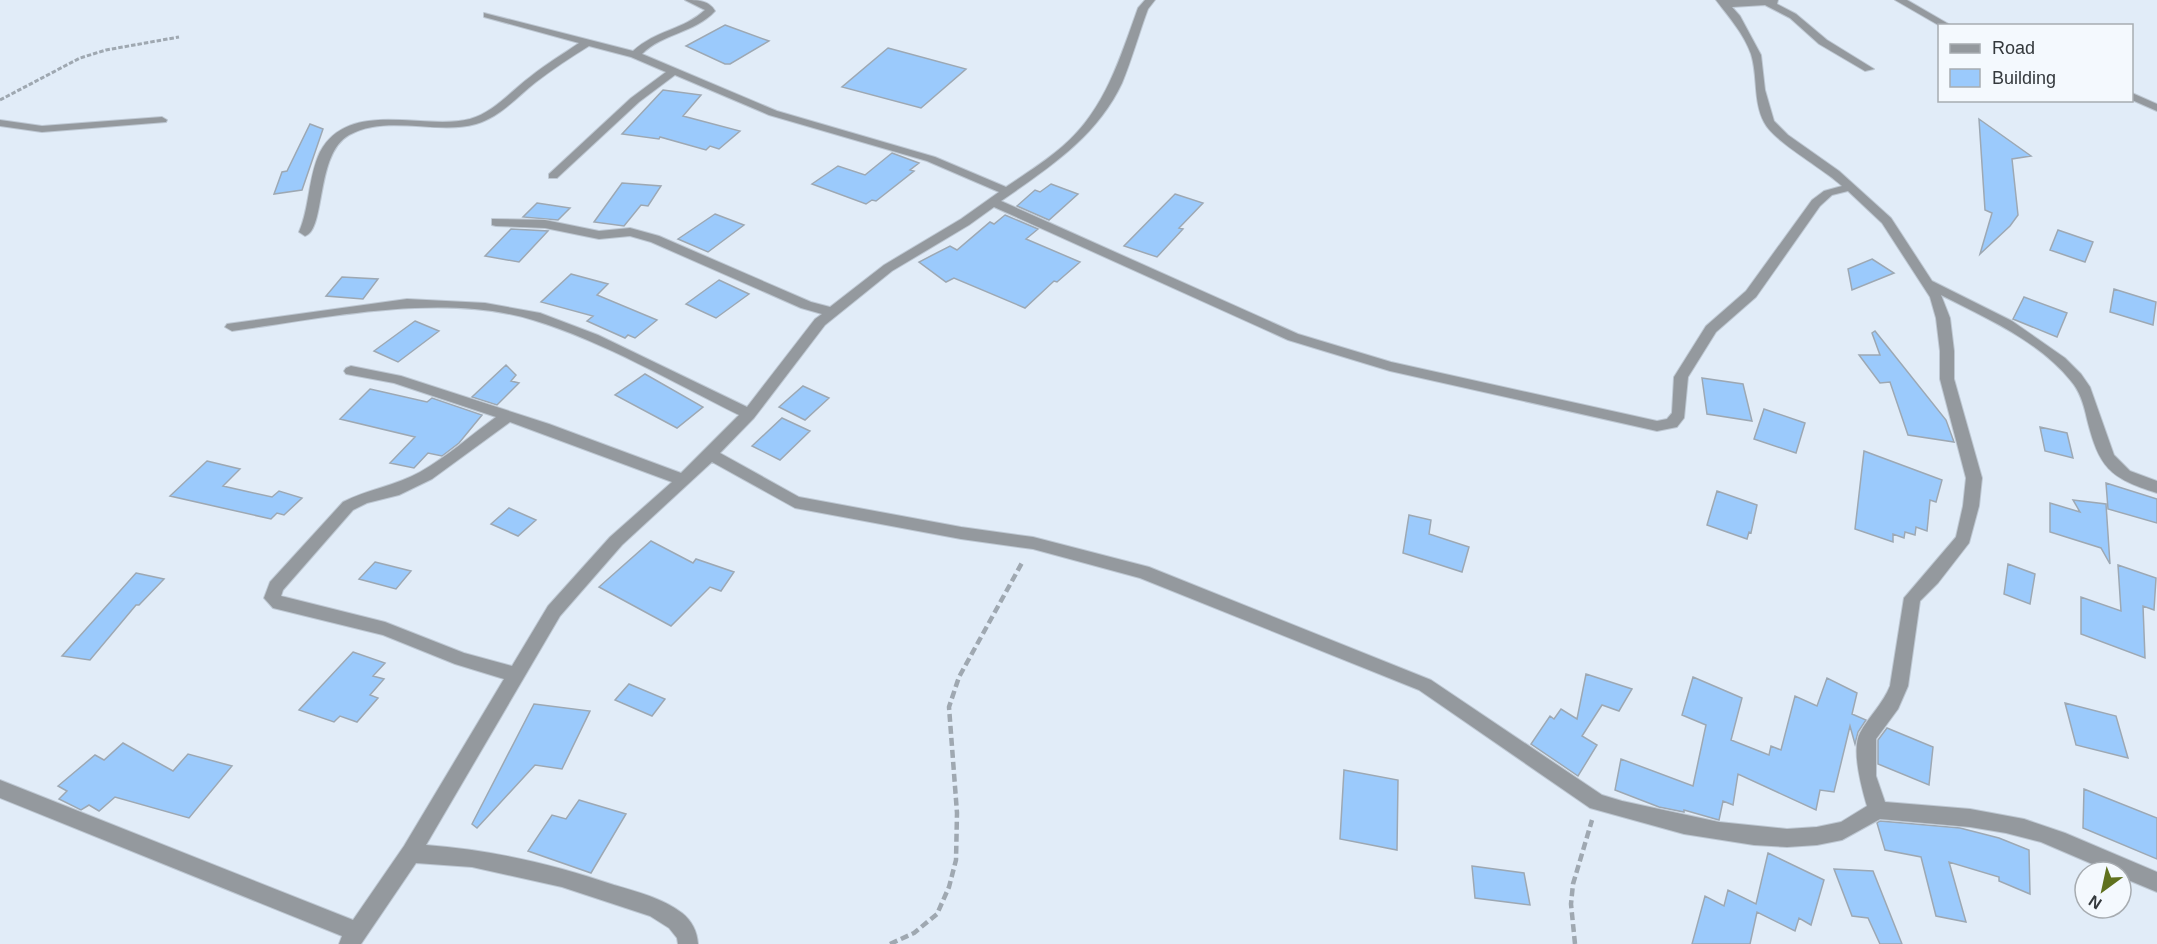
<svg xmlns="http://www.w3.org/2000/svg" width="2157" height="944" viewBox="0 0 2157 944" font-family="Arial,sans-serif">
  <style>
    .building { fill: #9bcafc; stroke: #9da8b3; stroke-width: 1.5 }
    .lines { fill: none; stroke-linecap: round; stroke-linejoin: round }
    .minor-casing { stroke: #bec8d3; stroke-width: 2 }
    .path-far1 { stroke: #9fa8b1; stroke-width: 3; stroke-dasharray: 4.5 2; stroke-linecap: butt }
    .path { stroke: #9fa8b1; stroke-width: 4.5; stroke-dasharray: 8 4; stroke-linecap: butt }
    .minor { fill: #94999e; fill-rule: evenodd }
  </style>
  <rect width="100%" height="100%" fill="#e1ecf8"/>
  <path class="building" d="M725,25L769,41L730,64H725L686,46Z
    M888,48L966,69L921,108L842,87Z
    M663,90L701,95L683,116L740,131L719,149L710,146L706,150L660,137L659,139L622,134Z
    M1979,119L2031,156L2012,159L2018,215L2010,226L1980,254L1992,213L1985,210Z
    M310,124L323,129L302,190L274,194L282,172L287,171Z
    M892,153L919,163L910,170L914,171L876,201L872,200L866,204L812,184L838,166L865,175Z
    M622,183L661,186L648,206L641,205L624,226L594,222Z
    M1051,184L1078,194L1049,220L1017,206L1035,190L1040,192Z
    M1175,194L1203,203L1179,228L1183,229L1157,257L1124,246Z
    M537,203L570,208L558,220L523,217Z
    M715,214L744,225L708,252L678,239Z
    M1005,215L1038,229L1026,239L1080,262L1057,282L1054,281L1025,308L954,278L946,282L919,262L950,246L957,250L990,222L994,224Z
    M511,229L548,231L519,262L485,256Z
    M2058,230L2093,242L2085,262L2050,250Z
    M1872,259L1894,273L1852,290L1848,269Z
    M571,274L608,284L597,295L657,320L635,338L628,335L625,338L587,321L593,316L541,302Z
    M342,277L378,279L363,299L326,296Z
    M719,280L749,294L716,318L686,304Z
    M2114,289L2156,302L2153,325L2110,312Z
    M2024,297L2067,313L2057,337L2013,319Z
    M415,321L439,331L398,362L374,351Z
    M1875,331L1946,420L1954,442L1908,435L1890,382L1880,383L1859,355H1880L1872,333Z
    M506,365L516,375L511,381L519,383L497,405L472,397Z
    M645,374L703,407L677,428L615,395Z
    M1702,378L1743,384L1752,421L1707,414Z
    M803,386L829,398L805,420L779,407Z
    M370,389L427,402L432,398L482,415L459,443L442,456L428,453L414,468L390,463L415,437L340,419Z
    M1764,409L1805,423L1796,453L1754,439Z
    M782,418L810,431L780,460L752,446Z
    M2040,427L2067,433L2073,458L2045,451Z
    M1864,451L1942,480L1936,502L1930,500L1927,531L1916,527L1915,535L1905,532L1904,538L1893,534V542L1855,529Z
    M207,461L240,469L223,486L272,497L279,491L302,498L284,515L277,513L271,519L170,496Z
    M2106,483L2157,499V523L2108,509Z
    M1717,491L1757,505L1751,533L1749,532L1747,539L1707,525Z
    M2073,500L2106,504L2110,564L2101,548L2050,532V503L2080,512Z
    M509,508L536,520L518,536L491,524Z
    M1409,515L1431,520L1429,534L1469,547L1462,572L1403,553Z
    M651,541L693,563L696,559L734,572L721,591L710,587L671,626L599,587Z
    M375,562L411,571L396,589L359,579Z
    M2008,564L2035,574L2030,604L2004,594Z
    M2118,565L2156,578L2154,610L2143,606L2145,658L2081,634V597L2121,611Z
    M136,573L164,579L139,605H136L90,660L62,656Z
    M353,652L385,663L373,676L384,679L370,695L378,698L357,722L340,716L334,722L299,710Z
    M1586,674L1632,689L1619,711L1602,705L1582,736L1597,745L1578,776L1531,744L1550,716L1554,719L1561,709L1577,719Z
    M1693,677L1742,698L1731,740L1769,755L1771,746L1781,750L1795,696L1817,706L1827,678L1857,693L1852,714L1866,720L1858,732L1855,744L1850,726L1834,792L1820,790L1816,810L1738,774L1733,805L1723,801L1719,820L1684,810V812L1659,807L1615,790L1621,759L1693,786L1706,725L1682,715Z
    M629,684L665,699L652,716L615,700Z
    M2065,703L2116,716L2128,758L2076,745Z
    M534,704L590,711L562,769L535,765L477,828L472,824Z
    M1887,728L1933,747L1929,785L1878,764V740Z
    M123,743L173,771L188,754L232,766L189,818L115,797L99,811L89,805L81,810L59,799L67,791L58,786L95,755L104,760Z
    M1344,770L1398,780L1397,850L1340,839Z
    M2084,789L2157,818V859L2083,828Z
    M579,800L626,814L591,873L528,851L552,815L566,819Z
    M1880,821L1960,828L1999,838L2029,850L2030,894L1999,881V877L1949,862L1966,922L1936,916L1921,857L1885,850L1877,823Z
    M1768,853L1824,880L1811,925L1799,918L1795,931L1757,912L1750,944H1692L1705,896L1724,906L1728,890L1756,904Z
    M1472,866L1524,873L1530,905L1475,898Z
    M1834,869L1873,871L1902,944H1880L1868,918L1852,916Z"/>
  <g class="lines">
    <g class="minor-casing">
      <path id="minor" d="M685,0C697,0 709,0 715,11C695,33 663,33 642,54L777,111L935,157L1006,187C1025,174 1046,161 1063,146C1105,110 1120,58 1138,8L1145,0H1155L1148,9C1139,33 1132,59 1122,83C1097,137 1047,169 1001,201L1298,334L1391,362L1657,421L1667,419L1672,413L1674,377L1706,326L1746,291L1812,200L1824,191L1842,186C1823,168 1774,142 1764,122C1753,101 1758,76 1751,54C1744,34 1729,17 1716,0H1778L1777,4L1796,14L1827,40L1874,69L1865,71L1819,44L1790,18L1765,5L1732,7L1740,16L1761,55L1765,90L1774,121L1788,135L1839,171L1891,218L1932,281L2012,321L2065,358L2081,374L2090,387L2114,455L2130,471L2157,481V493C2109,478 2099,467 2087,419C2084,405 2080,391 2071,381C2039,341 1986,318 1941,295L1950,318L1954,351V379L1982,478L1979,506L1969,543L1938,583L1920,601L1908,686L1898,709L1876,739V776L1885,802L1970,809L2024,819L2065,833L2157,872V892L2121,877V872H2111L2041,842L2006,833L1970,827L1880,819L1842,840L1817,845L1787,847L1754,845L1684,834L1590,808L1419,690L1140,578L1033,549L961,539L795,508L712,462L622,545L560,616L426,845C491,850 553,864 614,885C638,892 662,898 682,913C692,921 697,931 698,944H678L677,938L669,928L650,916L562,887L472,867L416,863L361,944H339L342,936L0,798V780L353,920L404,846L504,679L455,664L383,635L273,608L264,598L270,582L343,502C368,489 395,486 420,472C447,457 471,435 496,417L394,383L346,374L344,371L346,368L351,366L401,376L549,424L681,473L739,415C672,382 605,342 533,320C442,292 325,318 232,331L225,327L227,324L407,299L485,303L540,313L598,335L747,407L815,319L822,314L801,308L651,242L630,236L599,239L545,228L496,226L492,225V219L545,220L599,231L630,228L659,236L811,302L830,307L884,265L961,219L999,192L927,161L769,115L675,75L639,102L557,178H549V174L631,98L666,72L631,57L589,46C571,57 553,69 536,82C517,97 500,117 476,124C436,135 387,114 349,135C315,154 326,230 305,236L299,232C310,207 308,177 320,152C349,98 424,131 470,119C494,112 511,91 530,77C546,64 563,54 579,43L484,17V13L633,51C656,30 683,30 705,10ZM1848,191L1882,223L1930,297L1936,318L1940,351V379L1966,478L1963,506L1956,537L1904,598L1890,686C1883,704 1869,716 1860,733C1851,750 1862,789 1867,806L1841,822L1817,827L1787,829L1719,822L1622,801L1602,795L1431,680L1149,567L1033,537L961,527L799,497L720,453L754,418L825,325L892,271L969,225L994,207L1288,340L1390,371L1657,431L1677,427L1684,418L1688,377L1716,332L1756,297L1820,206L1832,195ZM510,422L672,482L610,537L548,606L512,666L464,653L385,622L281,596L283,590L353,510L367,503L399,495L432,479Z
        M1895,0H1907L1952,26H1940Z
        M2132,93L2157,104V111L2132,100Z
        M162,117L167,120L166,122L42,132L0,126V120L42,126Z"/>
    </g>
    <path class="path-far1" d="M0,100L80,58L106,50L179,37"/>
    <path class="path" d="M890,944L914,933L937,914L949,887L956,860L957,813L949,707L959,677L1023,561
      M1575,944L1571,904L1573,884L1592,820"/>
    <use href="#minor" class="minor"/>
  </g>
  <rect x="1938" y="24" width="195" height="78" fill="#f4f9fe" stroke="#a7acb1" stroke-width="1.5"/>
  <rect x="1950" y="44" width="30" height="9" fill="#94999e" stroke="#a7acb1" stroke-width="1.5"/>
  <text x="1992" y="54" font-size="18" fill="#34393d">Road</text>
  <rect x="1950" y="69" width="30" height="18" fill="#9bcafc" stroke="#a7acb1" stroke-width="1.5"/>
  <text x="1992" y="84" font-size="18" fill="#34393d">Building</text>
  <g transform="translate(2103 890) rotate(213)"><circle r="28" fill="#f4f9fe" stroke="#a7acb1" stroke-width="1.5"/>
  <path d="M0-4.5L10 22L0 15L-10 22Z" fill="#5f711e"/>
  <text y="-9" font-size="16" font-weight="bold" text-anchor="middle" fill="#34393d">N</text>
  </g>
</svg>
